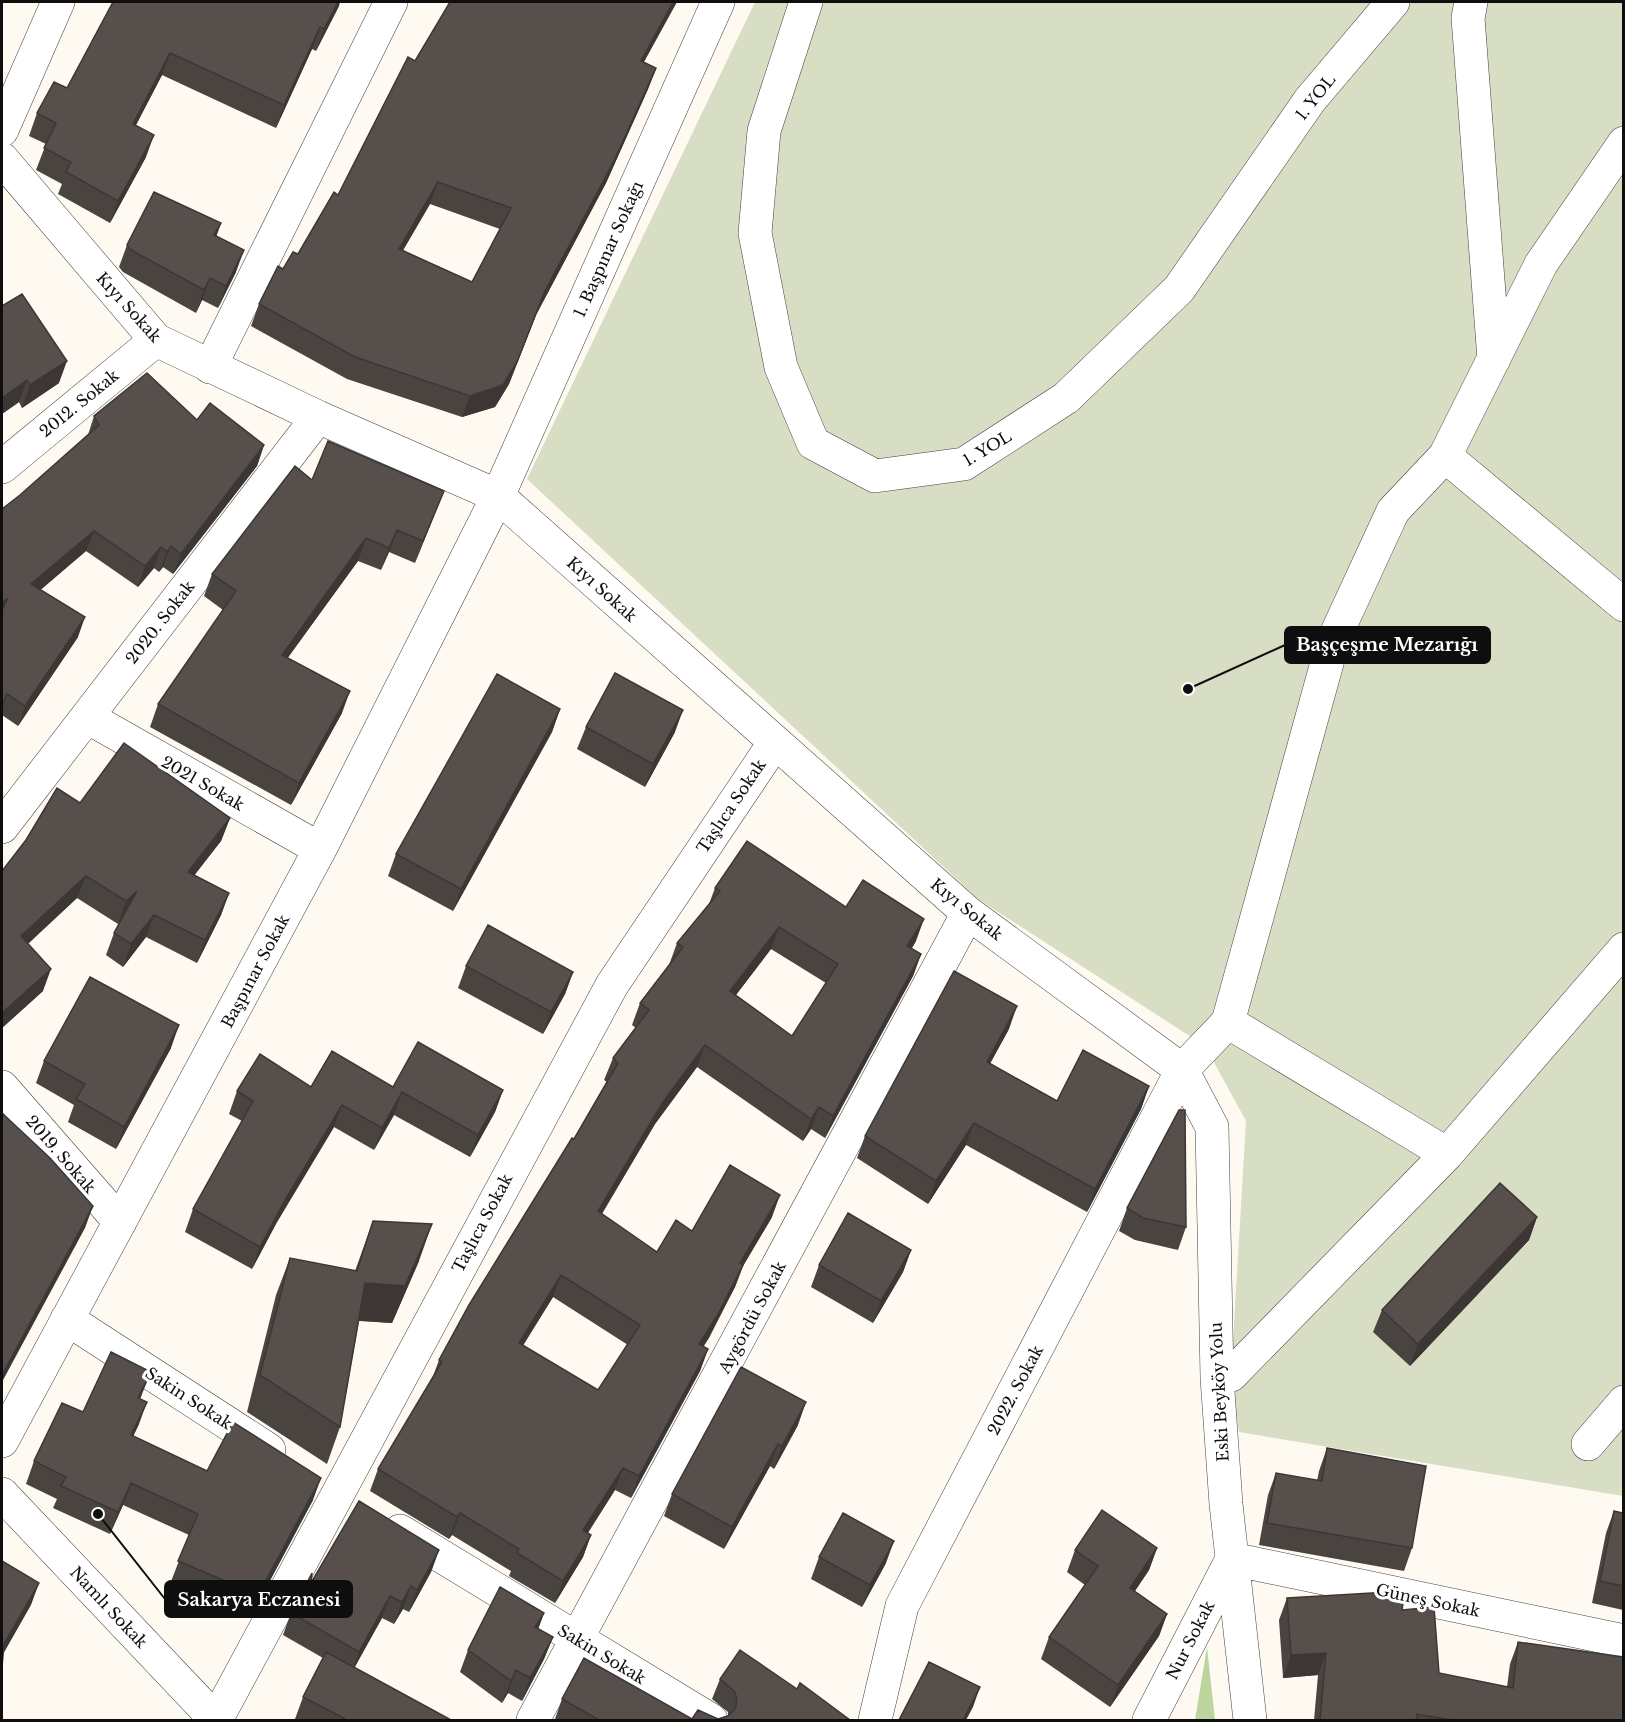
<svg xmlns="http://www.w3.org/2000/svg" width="1625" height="1722" viewBox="0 0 1625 1722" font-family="'Libre Baskerville',serif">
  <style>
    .forest { fill: #bcd59e }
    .cemetery { fill: #d8dec3 }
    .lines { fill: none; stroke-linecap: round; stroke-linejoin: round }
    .street-casing { stroke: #414141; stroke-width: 34 }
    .street { stroke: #fff; stroke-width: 33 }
    .wall { fill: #4a4441; fill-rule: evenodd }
    .shaded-wall { fill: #3c3735 }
    .building { fill: #564f4c; stroke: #3c3735; stroke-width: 1.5; fill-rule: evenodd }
    .labels { text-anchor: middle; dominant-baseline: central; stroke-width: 6; stroke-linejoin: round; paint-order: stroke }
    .street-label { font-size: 16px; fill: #0e0e0e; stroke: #fff }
    .leader { fill: none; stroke: #0e0e0e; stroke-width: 2 }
    .callout-dot { fill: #0e0e0e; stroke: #fff; stroke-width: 2 }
    .callout { fill: #0e0e0e; stroke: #0e0e0e; stroke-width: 2 }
    .callout-label { font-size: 18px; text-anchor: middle; font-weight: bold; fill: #fff }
  </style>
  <rect width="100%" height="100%" fill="#fefaf1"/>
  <path class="forest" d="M1207,1647L1215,1720H1195Z"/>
  <path class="cemetery" d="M755,2H1623V1496L1239,1432L1231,1375L1246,1121L1205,1046L978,899L527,479Z"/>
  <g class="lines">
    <g class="street-casing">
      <path id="street" d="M806,2L764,131L755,233L781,367L813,443L875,476L964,464L1066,398L1179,289L1310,100L1393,2
        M1471,2L1468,18L1494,359
        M2,130L58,2
        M2,159L156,340L318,417L498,496L968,913L1182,1070L1212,1127L1217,1378L1226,1504L1250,1720
        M210,367L391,2
        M1445,456L1624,605
        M2,467L156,340
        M87,717L320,849
        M2,827L318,417
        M1228,1022L1447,1154
        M2,1087L120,1222
        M67,1319L269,1450
        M1231,1375L1447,1154L1624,949
        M2,1441L320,849L498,496L718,2
        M1588,1444L1624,1402
        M2,1494L216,1720L612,985L775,742
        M400,1531L711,1720
        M533,1720L968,913
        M875,1720L902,1606L1182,1070L1228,1022L1333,641L1393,511L1445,456L1541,264L1624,143
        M1149,1720L1232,1559L1624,1641"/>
    </g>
    <use href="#street" class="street"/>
  </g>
  <path class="wall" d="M113,2L339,6L316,51L312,49L276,128L162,75L136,125L146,157L110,223L58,194L62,184L36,170L46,144L29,136L37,113L67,88Z
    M415,61L644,62L656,68L648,89L606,183L536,315L509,384L495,407L462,417L347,379L251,326L259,304L283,269L298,254L338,195ZM430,204L500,229L472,282L403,250Z
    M221,223L216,237L236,272L218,308L202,300L196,313L123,272L119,267L127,245Z
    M2,306L59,383L22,408L19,402L2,414Z
    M94,416L197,420L264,445L257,466L173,574L163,567L159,572L154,568L138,587L86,551L40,590L78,637L18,726L2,715V509L20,495L88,435Z
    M312,480L444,491L415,563L389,552L381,570L358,561L287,658L342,713L291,805L150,727L158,704L223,610L204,596L212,574Z
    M560,709L552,732L453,911L388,876L396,854Z
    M586,727L675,732L645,787L577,749Z
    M80,803L230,818L221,841L194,875L229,893L221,915L197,963L146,937L123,967L106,955L114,933L121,920L118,924L77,898L28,944L43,991L2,1028V871Z
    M715,888L846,907L916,941L912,948L921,954L913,976L825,1138L811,1129L803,1141L697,1067L655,1124L602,1214L657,1252L692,1231L772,1217L743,1266L735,1287L703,1346L708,1349L700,1371L631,1498L615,1490L588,1533L591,1535L583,1557L555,1603L509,1576L511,1571L452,1535L449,1539L370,1491L378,1469L432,1379L439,1360L574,1139L607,1082L604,1080L613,1058L636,1028L632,1025L640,1003L669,965L677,943L709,904ZM771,949L826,983L792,1036L736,995ZM553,1297L628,1345L598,1390L523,1345Z
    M466,966L573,972L565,994L543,1034L458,988Z
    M1009,1029L990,1063L1057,1101L1149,1086L1141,1109L1087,1212L966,1145L928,1204L857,1158L865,1136Z
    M171,1048L116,1149L68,1122L74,1105L36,1083L44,1061Z
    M311,1087H393L503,1090L495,1112L470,1157L394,1115L374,1150L334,1127L277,1222L252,1269L185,1232L193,1209L242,1121L229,1114L237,1091Z
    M1127,1208L1186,1227L1178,1250L1135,1240L1119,1231Z
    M1537,1217L1529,1240L1410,1366L1373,1332L1382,1310Z
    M373,1221L419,1261L392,1323L359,1321L340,1427L327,1464L247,1412L276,1295L290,1258L355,1271Z
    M911,1250L903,1272L873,1323L811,1287L819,1265Z
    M142,1394L140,1399L139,1424L133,1436L207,1471L313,1500L250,1618L170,1584L189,1535L123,1505L110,1534L53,1508L57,1499L26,1484L34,1461L83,1412Z
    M798,1425L774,1469L770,1466L724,1549L664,1516L672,1494Z
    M1327,1448L1412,1548L1404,1571L1259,1545L1268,1495L1276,1473L1317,1481L1319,1471Z
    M1614,1511L1623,1513V1610L1592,1603L1606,1533Z
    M1157,1548L1149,1570L1135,1591L1167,1614L1159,1636L1110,1707L1041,1659L1049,1637L1085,1585L1067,1572L1075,1550Z
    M439,1550L431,1572L409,1612L403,1609L394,1624L382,1618L354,1668L451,1720H298L295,1719L303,1697L323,1658L283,1635L291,1613L311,1583Z
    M819,1557L886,1563L862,1607L811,1579Z
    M1287,1598L1402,1610L1439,1673L1507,1687L1510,1664L1518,1642L1623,1720H1314L1318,1675L1283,1678L1279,1620Z
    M544,1613L538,1629L553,1637L544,1659L522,1701L508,1693L502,1703L460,1672L468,1650Z
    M720,1679L797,1689L850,1720H557L555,1719L562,1699L692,1719H718L728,1715V1712L712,1699Z"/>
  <path class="shaded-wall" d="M338,2H340L339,6L316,51L324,29Z
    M673,2H677L633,82L641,61Z
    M320,27L312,49L276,128L284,105Z
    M170,53L162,75L125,146L133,124Z
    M656,68L648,89L606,183L536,315L509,384L495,407L462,417L470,396L544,293Z
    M154,135L146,157L110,223L118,201Z
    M438,182L430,204L391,271L399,249Z
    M221,223L213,245L214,235Z
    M244,250L236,272L218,308L226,286Z
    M210,278L202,300L196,313L204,290Z
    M67,361L59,383L22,408L30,385Z
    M27,380L19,402L2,414V398Z
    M264,445L257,466L173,574L181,554Z
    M444,491L435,513L415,563L423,541Z
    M397,530L389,552L381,570L389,548Z
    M94,531L86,551L23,605L31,584Z
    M366,538L358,561L274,677L282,655Z
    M171,546L163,567L159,572L167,552Z
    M161,547L154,568L138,587L145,566Z
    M8,598L2,615V603Z
    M85,617L78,637L18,726L25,706Z
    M350,691L342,713L291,805L299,783Z
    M560,709L552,732L453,911L461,889Z
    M683,710L675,732L645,787L653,764Z
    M230,818L221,841L180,894L188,872Z
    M86,876L77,898L12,958L21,936Z
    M137,891L129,913L118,924L126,901Z
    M229,893L221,915L197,963L205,940Z
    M154,915L146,937L123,967L131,944Z
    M924,919L916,941L899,968L907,946Z
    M779,927L771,949L722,1013L730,991Z
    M921,954L913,976L825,1138L833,1116Z
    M51,969L43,991L2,1028V1013Z
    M573,972L565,994L543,1034L551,1012Z
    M1017,1006L1009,1029L979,1084L987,1062Z
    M179,1025L171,1048L116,1149L124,1127Z
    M705,1045L697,1067L655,1124L590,1233L598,1211L663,1102Z
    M1149,1086L1141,1109L1087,1212L1095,1189Z
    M503,1090L495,1112L470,1157L478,1135Z
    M402,1092L394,1115L374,1150L382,1128Z
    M342,1105L334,1127L277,1222L252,1269L260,1247L285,1200Z
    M819,1107L811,1129L803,1141L811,1119Z
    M974,1123L966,1145L928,1204L936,1181Z
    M780,1195L772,1217L743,1266L735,1287L709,1338L691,1366L699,1344L740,1263Z
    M93,1206L85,1228L2,1382V1375Z
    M1537,1217L1529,1240L1410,1366L1418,1344Z
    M432,1224L419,1261L392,1323L351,1320L365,1283Z
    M911,1250L903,1272L873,1323L881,1301Z
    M561,1275L553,1297L511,1365L519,1343Z
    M708,1349L700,1371L631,1498L639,1476Z
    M151,1372L142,1394L130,1420L138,1398Z
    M147,1402L139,1424L123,1458L131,1435Z
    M806,1402L798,1425L774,1469L782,1446Z
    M778,1444L770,1466L724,1549L732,1527Z
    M623,1468L615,1490L575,1552L583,1530Z
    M321,1478L313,1500L250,1618L258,1595Z
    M131,1483L123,1505L110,1534L118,1512Z
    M460,1513L452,1535L449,1539L457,1517Z
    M591,1535L583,1557L555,1603L563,1581Z
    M894,1541L886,1563L862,1607L870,1585Z
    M1157,1548L1149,1570L1122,1610L1130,1588Z
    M439,1550L431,1572L409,1612L417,1590Z
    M39,1583L31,1605L2,1656L4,1644Z
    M411,1586L403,1609L394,1624L402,1602Z
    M390,1596L382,1618L351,1674L359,1652Z
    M544,1613L536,1635L535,1627Z
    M1167,1614L1159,1636L1110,1707L1118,1685Z
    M553,1637L544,1659L522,1701L530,1678Z
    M1326,1653L1318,1675L1283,1678L1291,1655Z
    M516,1670L508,1693L502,1703L511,1681Z
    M980,1687L973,1707L966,1720H963Z"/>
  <path class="building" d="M113,2H338L324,29L320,27L284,105L170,53L133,124L154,135L118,201L66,172L71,162L44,148L56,123L37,113L54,82L67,88Z
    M450,2H673L641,61L656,68L614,161L544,293L517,362L503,385L470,396L355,357L259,304L278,266L283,269L293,252L298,254L334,192L338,195L408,57L415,61ZM438,182L511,208L472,282L399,249Z
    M154,192L221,223L214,235L244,250L226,286L210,278L204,290L131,250L127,245Z
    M22,294L67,361L30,385L27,380L2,398V306Z
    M147,373L197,420L210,403L264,445L181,554L171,546L167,552L161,547L145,566L94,531L31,584L85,617L25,706L7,694L2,706V610L8,598L2,603V509L20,495L99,425L94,416Z
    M328,441L444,491L423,541L397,530L389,548L366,538L282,655L350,691L299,783L158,704L236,591L212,574L295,466L312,480Z
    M615,673L683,710L653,764L586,727Z
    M497,674L560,709L461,889L396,854Z
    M124,743L230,818L188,872L229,893L205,940L154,915L131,944L114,933L137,891L126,901L86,876L21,936L51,969L2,1013V871L26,840L57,788L80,803Z
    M747,841L846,907L863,880L924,919L907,946L921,954L833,1116L819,1107L811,1119L705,1045L663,1102L598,1211L657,1252L676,1220L692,1231L730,1165L780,1195L740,1263L743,1265L717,1316L699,1344L708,1349L639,1476L623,1468L583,1530L591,1535L563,1581L517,1553L519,1549L460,1513L457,1517L378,1469L442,1362L439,1360L469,1305L572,1138L574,1139L618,1063L613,1058L649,1010L640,1003L683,947L677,943L720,891L715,888ZM779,927L838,964L792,1036L730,991ZM561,1275L640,1325L598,1390L519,1343Z
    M488,925L573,972L551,1012L466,966Z
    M954,971L1017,1006L987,1062L1057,1101L1083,1050L1149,1086L1095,1189L974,1123L936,1181L865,1136Z
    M90,977L179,1025L124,1127L76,1099L85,1084L44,1061Z
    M418,1042L503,1090L478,1135L402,1092L382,1128L342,1105L285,1200L260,1247L193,1209L253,1101L237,1091L260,1054L311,1087L332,1051L393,1087Z
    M1179,1110H1185L1186,1227L1143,1218L1127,1208Z
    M2,1113L50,1158L93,1206L2,1375Z
    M1500,1183L1537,1217L1418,1344L1382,1310Z
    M848,1213L911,1250L881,1301L819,1265Z
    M373,1221L432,1224L405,1286L365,1283L340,1427L260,1375L290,1258L357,1271Z
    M111,1352L151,1372L138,1398L147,1402L131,1435L207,1471L233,1422L321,1478L258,1595L178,1561L198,1514L131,1483L118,1512L61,1486L66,1477L34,1461L62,1403L83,1412Z
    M741,1367L806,1402L782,1446L778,1444L732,1527L672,1494Z
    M1327,1448L1426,1466L1412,1548L1267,1523L1276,1473L1322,1481Z
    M359,1501L439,1550L417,1590L411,1586L402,1602L390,1596L359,1652L291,1613L312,1573L311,1583Z
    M1102,1510L1157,1548L1130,1588L1167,1614L1118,1685L1049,1637L1098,1566L1075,1550Z
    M1614,1511L1623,1513V1586L1600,1581Z
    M843,1513L894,1541L870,1585L819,1557Z
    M2,1561L39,1583L4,1644L2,1667Z
    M500,1587L544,1613L535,1627L553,1637L530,1678L516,1670L511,1681L468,1650Z
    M1405,1591L1402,1610L1434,1607L1439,1673L1513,1688L1518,1642L1623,1657V1720H1451L1417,1714L1416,1720H1320L1326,1653L1291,1655L1287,1598Z
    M740,1650L797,1689L800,1683L850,1720H599L562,1699L584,1658L692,1719L698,1710L718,1719L728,1716L735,1709L737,1701L735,1692L720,1679Z
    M326,1652L451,1720H347L303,1697Z
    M929,1662L980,1687L963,1720H899Z"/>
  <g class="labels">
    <g class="street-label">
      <text transform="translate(1315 97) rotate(-52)">1. YOL</text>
      <text transform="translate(608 249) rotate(-66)">1. Başpınar Sokağı</text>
      <text transform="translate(129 307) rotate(48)">Kıyı Sokak</text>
      <text transform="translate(79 403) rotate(-39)">2012. Sokak</text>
      <text transform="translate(987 448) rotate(-31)">1. YOL</text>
      <text transform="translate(602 589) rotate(42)">Kıyı Sokak</text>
      <text transform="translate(160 622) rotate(-52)">2020. Sokak</text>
      <text transform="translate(203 783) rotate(30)">2021 Sokak</text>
      <text transform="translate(731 806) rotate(-56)">Taşlıca Sokak</text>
      <text transform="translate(967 909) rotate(39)">Kıyı Sokak</text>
      <text transform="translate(255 971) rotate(-62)">Başpınar Sokak</text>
      <text transform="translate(61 1154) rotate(49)">2019. Sokak</text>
      <text transform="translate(482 1223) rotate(-62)">Taşlıca Sokak</text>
      <text transform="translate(752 1317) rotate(-62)">Aygördü Sokak</text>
      <text transform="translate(1015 1390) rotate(-62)">2022. Sokak</text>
      <text transform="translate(1219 1392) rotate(-93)">Eski Beyköy Yolu</text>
      <text transform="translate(189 1398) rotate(33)">Sakin Sokak</text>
      <text transform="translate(1428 1600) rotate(12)">Güneş Sokak</text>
      <text transform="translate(109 1607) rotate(47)">Namlı Sokak</text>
      <text transform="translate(1190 1640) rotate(-63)">Nur Sokak</text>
      <text transform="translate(602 1654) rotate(31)">Sakin Sokak</text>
    </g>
  </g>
  <path class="leader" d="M1188 689L1285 645M98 1514L165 1599"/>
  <g class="callout-dot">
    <circle cx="1188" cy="689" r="6"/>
    <circle cx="98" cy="1514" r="6"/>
  </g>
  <g class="callout">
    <rect x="1285" y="627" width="205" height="36" rx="6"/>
    <rect x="165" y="1581" width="187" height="36" rx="6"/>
  </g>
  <g class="callout-label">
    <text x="1387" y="651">Başçeşme Mezarığı</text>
    <text x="259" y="1606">Sakarya Eczanesi</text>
  </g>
  <rect width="1625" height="1722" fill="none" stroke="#0e0e0e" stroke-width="6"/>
</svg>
